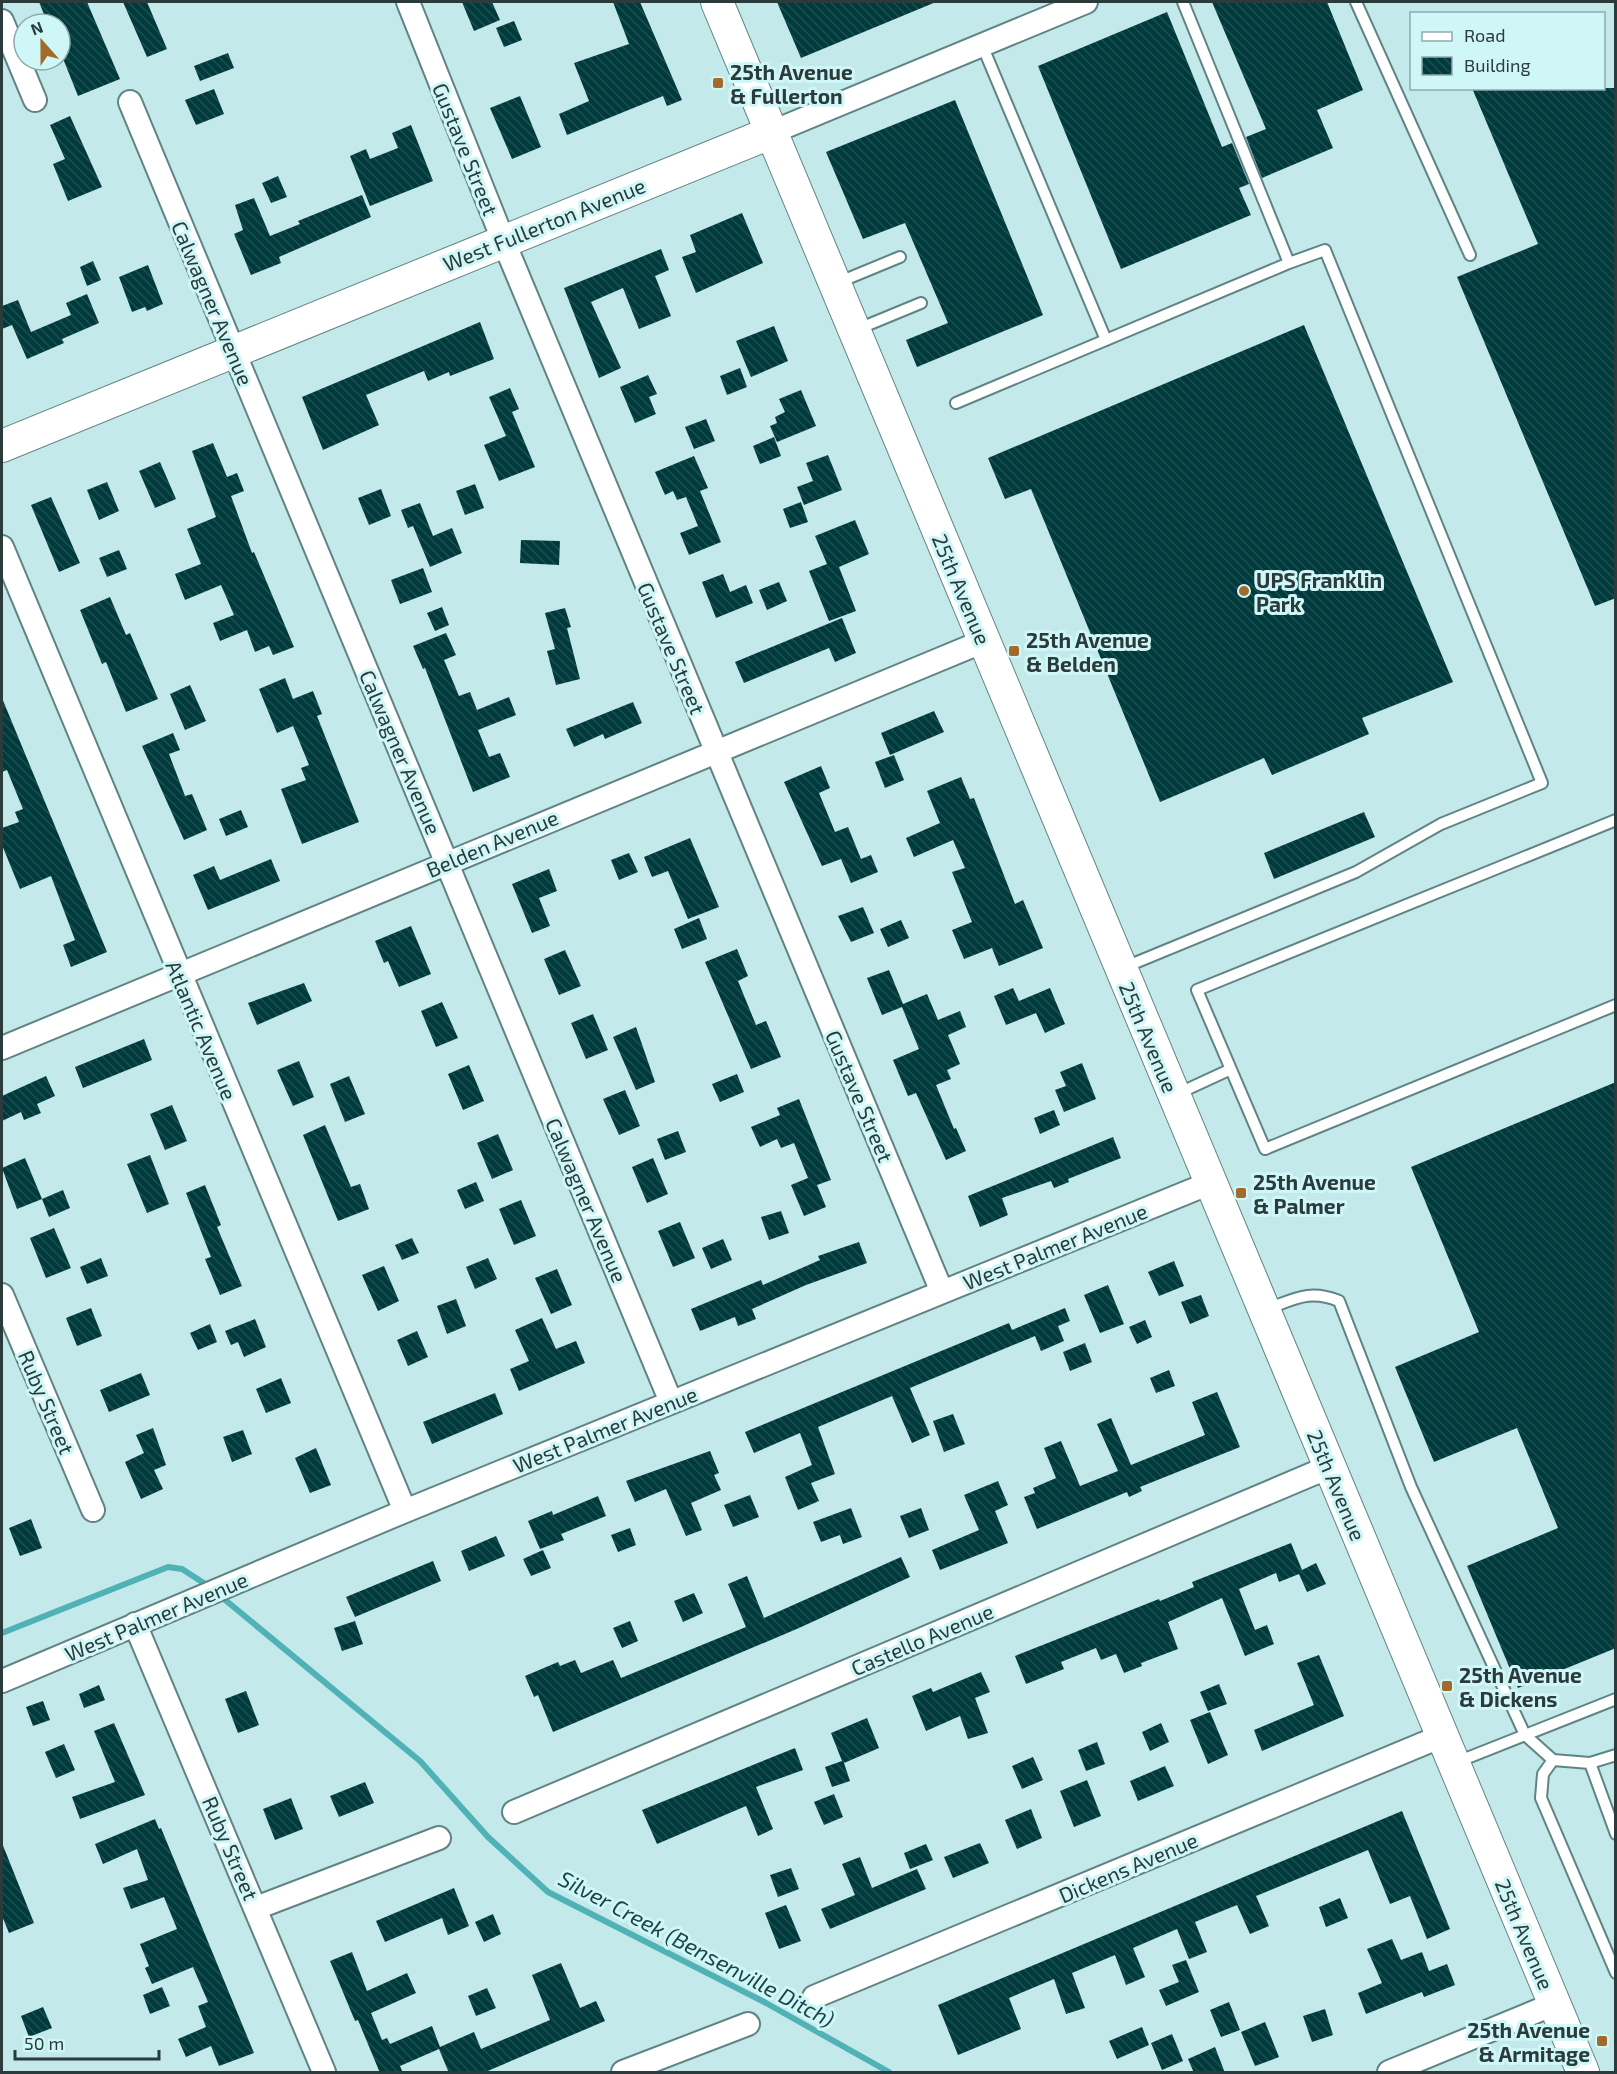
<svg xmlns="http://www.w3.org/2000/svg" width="1617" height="2074" viewBox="0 0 1617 2074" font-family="'Exo 2',sans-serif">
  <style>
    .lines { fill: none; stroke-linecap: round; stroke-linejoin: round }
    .stream { stroke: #50b2b6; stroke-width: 6 }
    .building { fill: url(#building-back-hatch) }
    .lane-casing { stroke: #608485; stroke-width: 14 }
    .street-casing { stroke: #608485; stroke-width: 26 }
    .secondary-casing { stroke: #608485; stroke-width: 34 }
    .lane { stroke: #fff; stroke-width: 10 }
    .street { stroke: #fff; stroke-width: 22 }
    .secondary { stroke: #fff; stroke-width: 32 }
    .poi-dot { fill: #a46a2a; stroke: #d0f7f8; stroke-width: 2 }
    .labels { text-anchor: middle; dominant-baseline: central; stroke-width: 6; stroke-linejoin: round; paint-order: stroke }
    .poi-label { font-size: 21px; font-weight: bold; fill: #2b3a3a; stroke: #d0f7f8; text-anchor: start }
    .street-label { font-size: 21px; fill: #2b3a3a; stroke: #d0f7f8 }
    .water-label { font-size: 22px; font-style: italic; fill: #1a4648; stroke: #d0f7f8 }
  </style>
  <defs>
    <pattern id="building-back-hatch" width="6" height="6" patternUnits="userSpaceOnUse" patternTransform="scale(1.5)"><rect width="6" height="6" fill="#003a3c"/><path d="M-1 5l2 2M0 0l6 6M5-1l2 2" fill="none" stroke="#1d4f50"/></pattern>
  </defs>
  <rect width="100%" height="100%" fill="#c3e9ea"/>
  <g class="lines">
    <path class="stream" d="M218,1594L420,1761L488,1837L548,1892L766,2003L889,2072
      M2,1633L168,1567L182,1569L210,1587"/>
  </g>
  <path class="building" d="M39,2H87L120,79L78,96L60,51V24H48Z
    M123,2H147L167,49L147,57Z
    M462,2H492L500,20L474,31Z
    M613,2H640L682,100L667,106L663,96L567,135L559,114L589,101L574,63L629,44Z
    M777,2H936L801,58Z
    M1212,2H1327L1363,90L1317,110L1333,148L1262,178L1246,137L1266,129Z
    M1167,12L1222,147L1232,143L1249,184L1239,188L1251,215L1121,269L1038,66Z
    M514,21L522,40L504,47L496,28Z
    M228,53L234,68L200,81L194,66Z
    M1472,88H1616V598L1595,606L1457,277L1538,244Z
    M214,89L224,114L196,125L185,100Z
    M520,96L541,147L512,159L490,108Z
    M955,100L1043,315L917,367L906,340L948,323L905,223L863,239L826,152Z
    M70,116L102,187L68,201L53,164L65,159L50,125Z
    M411,125L433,181L370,206L350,156L366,149L370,159L398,148L392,133Z
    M278,176L287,197L271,203L262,183Z
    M362,195L371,217L279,257L281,263L251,275L234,234L243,230L235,205L254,198L270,236L300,224L298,221Z
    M742,213L763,263L696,293L682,257L696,252L690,235Z
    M661,249L669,270L655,276L671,316L639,329L623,288L591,302L621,368L599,378L564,288Z
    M93,261L101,280L87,286L80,267Z
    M148,265L163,304L147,311L145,307L132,312L119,277Z
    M87,294L99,323L62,339L64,343L27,359L12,325L2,329V306L18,300L31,332L71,315L66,303Z
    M480,322L494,359L450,376L449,372L428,381L424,371L366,395L379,425L323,450L302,397Z
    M1304,325L1453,682L1362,718L1369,734L1272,775L1264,758L1160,802L1031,489L1005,499L988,458Z
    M774,326L788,361L751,377L736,341Z
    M740,368L747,387L727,395L720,376Z
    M648,375L657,394L649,397L656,414L635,423L620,387Z
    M510,388L519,409L512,412L535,467L499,481L484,445L506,436L489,397Z
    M801,390L816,426L777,442L770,426L777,423L775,417L785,412L779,399Z
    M706,419L715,441L694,449L685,427Z
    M774,437L781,456L760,464L753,446Z
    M213,443L227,477L237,473L244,491L231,496L252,553L254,552L294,647L273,655L269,646L255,652L247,630L220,641L213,623L234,615L221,585L185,600L175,574L201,564L187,529L216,517L192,451Z
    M828,455L842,490L804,505L797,487L813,481L806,463Z
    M694,456L708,488L700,491L721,542L689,555L680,533L698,526L686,497L677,500L673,491L665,495L655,472Z
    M160,462L176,499L155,508L139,471Z
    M107,482L119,511L99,520L87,490Z
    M475,484L484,508L465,515L456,491Z
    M381,489L391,516L369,525L358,498Z
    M51,497L80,563L59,572L31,505Z
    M801,502L808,522L790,528L783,509Z
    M420,503L433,536L452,528L462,553L430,567L413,526L408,528L401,510Z
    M855,520L869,554L839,567L856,611L829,621L809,571L827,564L815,536Z
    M521,540L560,541L559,565L520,563Z
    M119,550L127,569L107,577L99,558Z
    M423,568L432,592L400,604L391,580Z
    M723,574L730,592L746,585L753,603L716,618L702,582Z
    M779,582L787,601L767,610L759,590Z
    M110,597L126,635L130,633L158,699L126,712L106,662L102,664L80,610Z
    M442,607L449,625L435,631L427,613Z
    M565,608L571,627L567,628L580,679L556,685L547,651L555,649L545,613Z
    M842,618L856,653L835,662L829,648L744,683L735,662Z
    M446,633L456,655L444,660L459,696L470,692L477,710L509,697L516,715L478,730L489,757L500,753L510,777L473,792L425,668L423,669L413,646Z
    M285,678L293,699L313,691L322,714L317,716L359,822L302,844L281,789L306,780L301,768L309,765L293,726L277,733L259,689Z
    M190,685L206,721L185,730L170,694Z
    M2,698L107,952L71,967L63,945L75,940L51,876L20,889L2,845V828L19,822L15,812L23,809L7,770L2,772Z
    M633,702L642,723L605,739L603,734L574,747L566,729Z
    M934,711L944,732L890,755L881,733Z
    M173,733L180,750L169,754L185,796L192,794L207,830L184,840L142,746Z
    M894,755L904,780L885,788L875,762Z
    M821,766L830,788L819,793L835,832L848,827L861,859L871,855L878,872L851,883L841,859L822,866L784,782Z
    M961,777L970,799L974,798L1015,904L1023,900L1043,948L999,966L992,948L964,959L952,930L972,922L952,872L965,868L953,840L914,857L906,838L940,823L927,791Z
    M241,810L248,827L226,836L219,819Z
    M1364,812L1375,837L1274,879L1264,853Z
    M690,838L719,907L688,919L668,871L652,877L644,857Z
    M629,853L638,872L619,880L611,860Z
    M271,859L280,881L208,910L193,875L214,866L220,880Z
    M549,869L557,891L539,898L550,926L532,933L512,884Z
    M863,907L874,933L851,942L838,916Z
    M699,918L707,939L682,949L674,929Z
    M901,920L909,938L888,947L880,929Z
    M411,926L431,974L399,987L388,961L384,963L375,941Z
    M737,949L748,976L738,981L756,1025L766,1021L781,1057L751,1069L705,962Z
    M565,950L581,986L559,995L544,959Z
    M889,970L903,1004L927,994L938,1020L960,1011L966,1027L948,1035L960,1064L947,1070L951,1079L936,1085L954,1129L956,1128L966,1151L946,1160L916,1093L908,1096L893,1060L919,1049L902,1007L882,1015L867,978Z
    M304,983L312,1001L257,1025L248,1003Z
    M1013,988L1019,1001L1050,988L1065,1024L1045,1033L1036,1013L1006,1025L994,996Z
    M442,1002L458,1038L436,1047L421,1011Z
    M593,1014L608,1050L586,1059L571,1023Z
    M636,1027L655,1082L636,1090L613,1037Z
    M144,1039L152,1060L83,1088L75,1067Z
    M299,1061L314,1097L293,1106L277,1070Z
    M1082,1063L1096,1099L1064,1112L1055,1090L1066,1086L1060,1072Z
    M469,1065L484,1101L463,1110L448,1074Z
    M737,1074L744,1092L720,1102L712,1084Z
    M46,1076L55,1096L37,1104L41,1113L24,1120L21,1112L2,1121V1096Z
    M349,1076L365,1114L345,1122L330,1084Z
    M1616,1082V1648L1518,1688L1467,1566L1558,1528L1517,1428L1434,1462L1395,1367L1479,1332L1411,1167Z
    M625,1090L640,1126L619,1135L603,1099Z
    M799,1099L831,1180L817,1185L826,1207L804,1216L791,1185L808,1178L794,1143L781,1148L777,1139L760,1147L751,1127L780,1115L777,1108Z
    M172,1105L187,1141L165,1150L150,1114Z
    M1054,1110L1060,1125L1040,1134L1034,1118Z
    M325,1125L351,1187L360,1184L369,1209L338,1221L303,1135Z
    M678,1131L686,1152L665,1160L657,1139Z
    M498,1134L513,1170L492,1179L477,1143Z
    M1113,1137L1121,1158L1068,1179L1069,1182L1054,1188L1051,1181L1002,1198L1008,1215L980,1227L968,1196Z
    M150,1155L169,1204L147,1213L127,1164Z
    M25,1158L42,1199L17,1209L2,1168Z
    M653,1158L668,1194L647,1203L632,1167Z
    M476,1182L484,1201L465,1209L457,1190Z
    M205,1185L221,1225L217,1227L242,1286L220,1295L205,1259L211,1257L186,1193Z
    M63,1190L70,1208L49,1217L42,1199Z
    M521,1200L536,1236L514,1245L499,1209Z
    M781,1211L789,1233L769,1240L761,1217Z
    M680,1222L695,1258L673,1267L658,1231Z
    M54,1228L71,1268L46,1278L30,1238Z
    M412,1238L419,1253L402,1260L395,1245Z
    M723,1239L732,1260L711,1269L702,1248Z
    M859,1242L867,1263L806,1285L752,1309L756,1319L738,1326L735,1317L700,1331L691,1309L761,1280L763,1285L820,1260L818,1256Z
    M101,1258L108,1276L87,1284L80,1267Z
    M488,1258L497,1279L475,1289L466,1267Z
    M1174,1261L1184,1286L1159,1296L1148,1272Z
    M384,1266L399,1301L378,1311L362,1275Z
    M557,1269L572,1305L551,1314L535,1278Z
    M1108,1285L1124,1324L1100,1333L1084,1295Z
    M1201,1295L1209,1316L1190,1324L1181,1302Z
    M456,1299L466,1326L447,1334L437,1306Z
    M91,1308L102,1336L77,1346L66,1318Z
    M1065,1308L1070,1321L1058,1326L1064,1341L1041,1351L1035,1336L910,1388L930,1435L912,1443L892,1396L818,1427L835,1474L811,1483L819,1501L798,1510L785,1477L812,1465L800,1433L754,1453L745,1432L1009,1323L1012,1330Z
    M542,1318L556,1349L576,1341L585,1363L519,1391L510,1369L529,1361L515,1330Z
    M255,1319L266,1347L244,1357L238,1342L231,1345L225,1331Z
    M1145,1320L1152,1337L1137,1344L1129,1327Z
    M210,1324L217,1342L198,1350L190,1333Z
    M417,1331L428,1357L408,1366L397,1340Z
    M1085,1343L1092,1362L1070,1371L1063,1352Z
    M1169,1370L1175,1386L1156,1393L1150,1378Z
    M141,1373L150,1395L109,1412L100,1390Z
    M281,1378L291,1403L266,1413L256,1389Z
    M1217,1392L1240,1447L1140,1487L1142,1491L1129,1497L1127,1492L1037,1529L1024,1497L1035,1493L1033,1488L1056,1478L1044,1448L1061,1441L1080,1486L1118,1471L1097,1424L1111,1418L1131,1465L1205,1435L1192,1402Z
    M495,1393L503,1414L432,1444L423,1422Z
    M953,1414L965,1444L944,1452L933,1421Z
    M153,1428L166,1465L154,1470L163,1489L141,1499L125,1462L144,1453L136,1435Z
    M243,1430L252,1454L232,1462L223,1437Z
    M316,1448L331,1485L310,1493L295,1458Z
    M710,1451L719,1473L714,1475L721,1490L691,1503L702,1530L686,1536L666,1489L635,1502L626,1481Z
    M998,1481L1008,1505L995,1511L1008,1543L940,1570L932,1550L979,1530L964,1495Z
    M750,1495L759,1517L733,1527L724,1505Z
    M598,1496L606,1516L561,1534L564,1540L540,1549L528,1521L552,1511L553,1515Z
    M851,1508L862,1537L843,1544L840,1535L821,1542L813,1522Z
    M921,1508L929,1530L909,1538L900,1516Z
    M31,1519L42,1548L20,1556L9,1528Z
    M630,1528L636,1545L618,1552L611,1535Z
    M496,1536L505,1556L469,1571L461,1551Z
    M1291,1543L1302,1570L1316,1563L1326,1584L1307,1592L1299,1574L1279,1582L1276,1573L1239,1589L1255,1630L1267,1625L1274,1644L1245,1656L1222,1598L1168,1622L1178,1649L1141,1663L1142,1666L1124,1673L1116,1654L1101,1660L1096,1648L1061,1662L1064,1669L1026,1684L1015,1656L1159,1599L1160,1601L1194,1587L1192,1582Z
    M543,1550L551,1568L531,1576L523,1559Z
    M901,1557L910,1577L799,1628L553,1732L538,1695L534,1697L525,1676L558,1662L560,1666L575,1660L581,1673L613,1660L621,1678L746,1627L728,1584L747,1576L764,1618Z
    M433,1561L441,1581L355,1617L346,1597Z
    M694,1593L703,1613L683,1622L674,1601Z
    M355,1621L363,1644L342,1651L334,1628Z
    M630,1621L638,1641L622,1648L613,1628Z
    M1319,1655L1344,1716L1262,1751L1254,1730L1314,1705L1297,1663Z
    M981,1672L990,1692L975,1698L988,1733L968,1739L960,1716L926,1731L912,1696L931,1688L933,1692Z
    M1219,1684L1227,1704L1208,1711L1200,1692Z
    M99,1685L105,1700L84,1708L79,1694Z
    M246,1691L259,1725L238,1733L225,1699Z
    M43,1701L50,1720L33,1726L26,1707Z
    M1210,1712L1228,1755L1208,1764L1190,1720Z
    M867,1718L879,1748L844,1763L850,1781L832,1787L825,1767L842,1761L831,1733Z
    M114,1723L145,1795L80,1819L72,1797L115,1782L94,1731Z
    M1161,1723L1169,1742L1150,1751L1142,1732Z
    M1097,1742L1105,1764L1086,1771L1078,1750Z
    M64,1744L75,1770L56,1778L45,1752Z
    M795,1748L803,1770L756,1787L773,1829L758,1836L746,1806L657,1844L642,1810Z
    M1033,1757L1043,1780L1022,1789L1012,1766Z
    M1165,1766L1174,1786L1138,1801L1130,1781Z
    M1087,1780L1101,1816L1074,1827L1060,1791Z
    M365,1782L374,1803L339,1817L330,1796Z
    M834,1794L843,1817L824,1825L814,1802Z
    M291,1798L303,1829L275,1840L263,1809Z
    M1031,1809L1042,1838L1017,1849L1005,1820Z
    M1402,1811L1450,1929L1427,1939L1410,1896L1390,1904L1368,1850L1256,1896L1269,1926L1250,1934L1237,1905L1195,1922L1207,1952L1189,1959L1177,1929L1133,1948L1145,1977L1126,1985L1115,1955L1072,1973L1085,2008L1066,2014L1054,1979L1009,1998L1021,2029L958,2055L938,2005Z
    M155,1819L159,1829L161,1828L254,2053L219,2066L211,2046L186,2057L178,2039L206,2027L198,2006L208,2002L193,1967L152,1984L145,1968L149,1966L140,1944L177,1929L164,1897L131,1909L123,1888L148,1880L137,1849L103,1864L95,1844Z
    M2,1843L34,1923L9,1933L2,1916Z
    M980,1843L989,1863L953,1878L944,1857Z
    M926,1844L933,1860L910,1869L904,1853Z
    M860,1857L872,1888L917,1869L926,1889L830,1929L821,1909L855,1895L842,1864Z
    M791,1868L799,1889L778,1897L770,1875Z
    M454,1888L469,1926L448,1935L442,1918L385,1942L376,1921Z
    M1340,1898L1348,1918L1326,1927L1319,1907Z
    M786,1905L801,1941L779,1949L765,1913Z
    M493,1914L501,1934L484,1942L475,1922Z
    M1392,1939L1401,1960L1422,1952L1429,1971L1447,1964L1455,1985L1424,1997L1422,1992L1366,2014L1358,1993L1382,1983L1367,1949Z
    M352,1952L367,1991L407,1973L416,1993L371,2013L382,2040L387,2038L390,2044L432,2026L440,2047L474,2032L481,2049L550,2020L532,1975L561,1963L580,2008L596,2001L605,2021L483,2073H449L439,2049L400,2066L403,2073H380L358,2020L355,2021L330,1961Z
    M1186,1960L1199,1992L1166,2006L1159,1990L1179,1982L1172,1965Z
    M162,1987L170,2006L150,2014L143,1995Z
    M487,1988L496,2008L476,2016L468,1996Z
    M1229,2002L1240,2030L1221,2037L1210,2010Z
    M43,2007L52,2028L29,2037L21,2016Z
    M1325,2009L1333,2035L1312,2042L1303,2016Z
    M1265,2022L1279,2057L1255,2066L1241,2032Z
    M1142,2027L1149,2045L1117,2059L1109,2041Z
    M1172,2034L1183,2061L1162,2070L1151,2043Z
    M1215,2047L1225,2073H1194L1188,2059Z"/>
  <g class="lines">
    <g class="lane-casing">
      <path id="lane" d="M1356,2L1470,255
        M982,45L1106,340
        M837,283L900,257
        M858,329L921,303
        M956,403L1289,263
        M1616,820L1197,990L1265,1149L1616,1005
        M1125,967L1356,872L1441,824L1542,783L1325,250L1289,263L1183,2
        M1177,1094L1229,1070
        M1267,1309C1295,1299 1309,1289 1339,1301L1411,1487L1525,1735L1553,1760L1590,1763L1616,1755
        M1553,1760L1543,1774L1541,1798L1616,1973
        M1457,1762L1616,1699
        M1590,1763L1616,1834"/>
    </g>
    <g class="street-casing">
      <path id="street" d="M408,2L503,240L942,1292
        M2,21L35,100
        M130,102L671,1402
        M770,133L1086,2
        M2,547L405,1511
        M2,1048L984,641
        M2,1295L93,1510
        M135,1624L324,2072
        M2,1681L405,1511L1210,1183
        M514,1812L1329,1467
        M256,1908L439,1838
        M814,1997L1442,1736
        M623,2072L748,2024
        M1389,2072L1554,2004"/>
    </g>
    <g class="secondary-casing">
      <path id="secondary" d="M717,2L1583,2072
        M2,446L770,133"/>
    </g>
    <use href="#lane" class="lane"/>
    <use href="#street" class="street"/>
    <use href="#secondary" class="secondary"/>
  </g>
  <g class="poi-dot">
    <rect x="712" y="77" width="12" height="12" rx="3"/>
    <circle cx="1244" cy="591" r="6"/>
    <rect x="1008" y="645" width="12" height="12" rx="3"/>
    <rect x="1235" y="1187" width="12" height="12" rx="3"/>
    <rect x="1441" y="1680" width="12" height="12" rx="3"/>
    <rect x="1596" y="2035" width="12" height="12" rx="3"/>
  </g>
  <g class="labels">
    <g class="poi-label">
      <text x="730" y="71">25th Avenue<tspan x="730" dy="24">&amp; Fullerton</tspan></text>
      <text x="1256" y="579">UPS Franklin<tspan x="1256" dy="24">Park</tspan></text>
      <text x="1026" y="639">25th Avenue<tspan x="1026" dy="24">&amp; Belden</tspan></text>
      <text x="1253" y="1181">25th Avenue<tspan x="1253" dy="24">&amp; Palmer</tspan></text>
      <text x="1459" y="1674">25th Avenue<tspan x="1459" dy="24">&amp; Dickens</tspan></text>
      <text x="1590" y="2029" text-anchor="end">25th Avenue<tspan x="1590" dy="24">&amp; Armitage</tspan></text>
    </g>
    <g class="street-label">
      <text transform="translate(466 149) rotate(68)">Gustave Street</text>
      <text transform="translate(544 224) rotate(-22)">West Fullerton Avenue</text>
      <text transform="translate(213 303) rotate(67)">Calwagner Avenue</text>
      <text transform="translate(962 589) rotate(67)">25th Avenue</text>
      <text transform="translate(672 648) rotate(67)">Gustave Street</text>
      <text transform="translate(401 752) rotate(67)">Calwagner Avenue</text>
      <text transform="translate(492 843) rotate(-23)">Belden Avenue</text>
      <text transform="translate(202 1030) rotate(67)">Atlantic Avenue</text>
      <text transform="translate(1149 1037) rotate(67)">25th Avenue</text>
      <text transform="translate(860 1096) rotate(67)">Gustave Street</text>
      <text transform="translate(587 1200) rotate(67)">Calwagner Avenue</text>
      <text transform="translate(1055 1246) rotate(-22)">West Palmer Avenue</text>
      <text transform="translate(47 1402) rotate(67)">Ruby Street</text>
      <text transform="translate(605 1429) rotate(-22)">West Palmer Avenue</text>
      <text transform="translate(1337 1485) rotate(67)">25th Avenue</text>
      <text transform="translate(156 1616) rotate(-23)">West Palmer Avenue</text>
      <text transform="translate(922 1639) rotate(-23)">Castello Avenue</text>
      <text transform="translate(231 1848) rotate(67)">Ruby Street</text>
      <text transform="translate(1128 1867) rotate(-23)">Dickens Avenue</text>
      <text transform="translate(1525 1934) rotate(67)">25th Avenue</text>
    </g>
    <g class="water-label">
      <text transform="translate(697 1948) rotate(28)">Silver Creek (Bensenville Ditch)</text>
    </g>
  </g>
  <rect width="1617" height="2074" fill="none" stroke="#2b3a3a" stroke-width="6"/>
  <rect x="1410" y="12" width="195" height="78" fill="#d0f7f8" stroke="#8eabac" stroke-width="1.5"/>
  <rect x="1422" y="32" width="30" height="9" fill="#ffffff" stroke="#8eabac" stroke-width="1.5"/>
  <text x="1464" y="42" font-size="18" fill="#2b3a3a">Road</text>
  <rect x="1422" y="57" width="30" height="18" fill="url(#building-back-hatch)" stroke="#8eabac" stroke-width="1.5"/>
  <text x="1464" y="72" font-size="18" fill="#2b3a3a">Building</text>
  <g transform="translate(42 42) rotate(339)"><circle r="28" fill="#d0f7f8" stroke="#8eabac" stroke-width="1.5"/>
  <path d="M0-4.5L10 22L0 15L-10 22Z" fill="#a46a2a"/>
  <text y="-9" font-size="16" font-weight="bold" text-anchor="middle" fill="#2b3a3a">N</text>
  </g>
  <path d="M15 2050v9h144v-9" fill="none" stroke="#2b3a3a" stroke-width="3"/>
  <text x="24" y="2050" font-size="18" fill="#2b3a3a" stroke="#d0f7f8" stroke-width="4.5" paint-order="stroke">50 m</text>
</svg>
